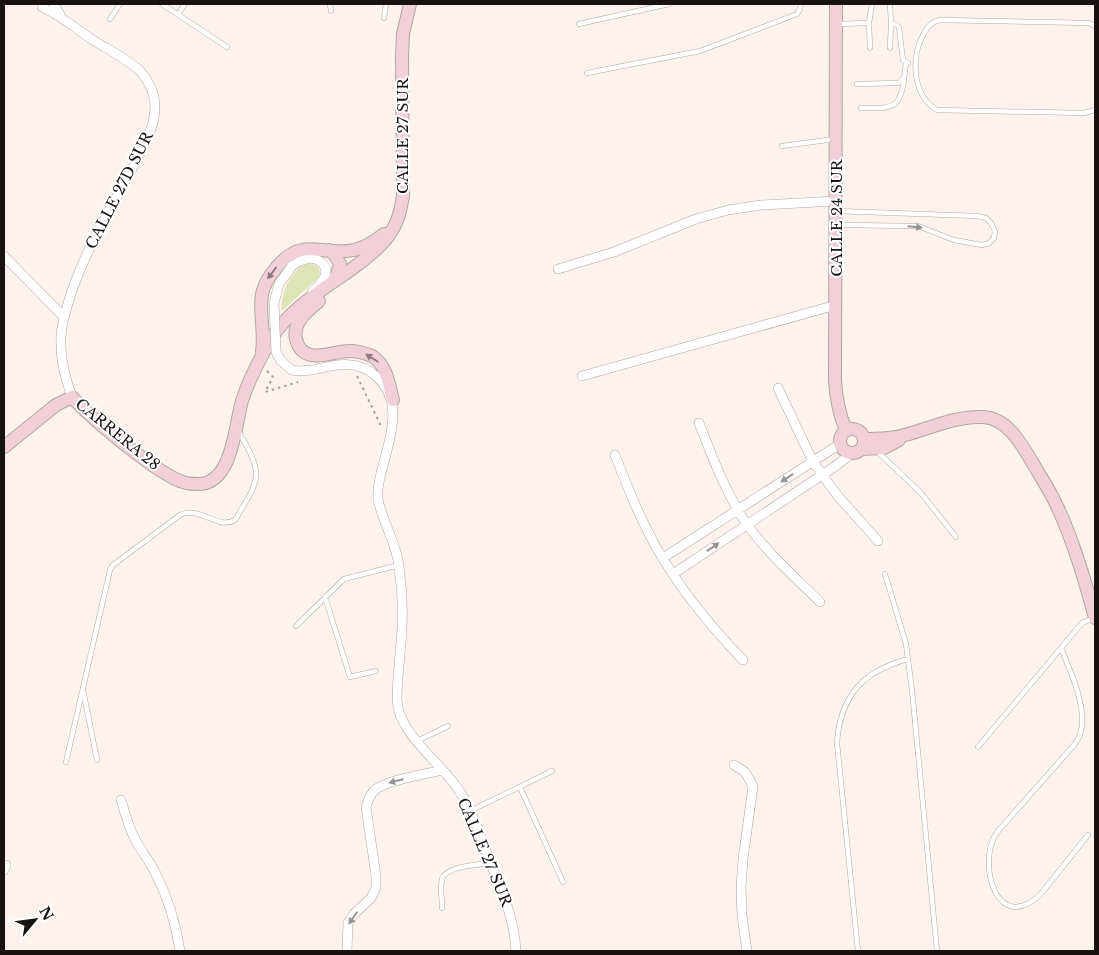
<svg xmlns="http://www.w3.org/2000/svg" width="1099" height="955" viewBox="0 0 1099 955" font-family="'Libre Baskerville',serif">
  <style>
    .green { fill: #dde5b7 }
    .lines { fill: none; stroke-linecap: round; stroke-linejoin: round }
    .lane-casing { stroke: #b2a6a1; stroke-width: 5.5 }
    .street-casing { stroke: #b2a6a1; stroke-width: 10 }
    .secondary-casing { stroke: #b2a6a1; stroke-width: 14 }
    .path { stroke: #a69d9a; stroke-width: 2; stroke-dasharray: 2.5 4; stroke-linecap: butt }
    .lane { stroke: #fff; stroke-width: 4.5 }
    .street { stroke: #fff; stroke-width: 9 }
    .secondary { stroke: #f1d0da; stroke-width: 12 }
    .street-bridge-casing { stroke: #b2a6a1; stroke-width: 10; stroke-linecap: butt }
    .street-bridge { stroke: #fff; stroke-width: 9 }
    .oneway { fill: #979594 }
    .oneway2 { fill: #8f7b80 }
    .labels { text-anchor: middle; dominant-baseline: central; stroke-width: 4; stroke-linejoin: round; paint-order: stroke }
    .street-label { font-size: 15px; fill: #181311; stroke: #fff }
  </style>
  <rect width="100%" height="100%" fill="#fdf2ee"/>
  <path class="green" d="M310,263L317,266L320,273L319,277L282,311C280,294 291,267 310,263Z"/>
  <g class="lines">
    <g class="lane-casing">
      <path id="lane" d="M162,4L227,47
        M330,4L331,11
        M178,14L185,4
        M384,18L386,4
        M110,19L120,4
        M891,23L897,25L899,28L903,60L908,63
        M579,24L669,4
        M838,24L869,23
        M1095,26L1089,23L940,20C931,22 928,26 923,35C911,58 912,95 937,110L1084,113L1095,110
        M870,48L869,23L872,4
        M890,48L891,23L890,4
        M587,73L700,51L797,14L800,9L801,4
        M857,84L898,83L904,78L906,63
        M861,108C890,108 901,111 904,78
        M782,146L835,139
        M837,225L918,226L954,240L982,245L989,243L994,238L995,231L991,223L986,218L977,216L837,211
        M878,452L921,493L956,537
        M885,574L906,644L912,690L937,951
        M325,597L350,677L376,671
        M296,626L344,579L399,565
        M1061,648C1070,670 1087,707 1081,731C1080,736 1077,741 1074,745L999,830C997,833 994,836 993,840C980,870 998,933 1040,895L1088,835
        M83,690L97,760
        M417,741L448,726
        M978,747L1082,623L1094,618
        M66,762L110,570L113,565L180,515C201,505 219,532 236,519C242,506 255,491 256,476C257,462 246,445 239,432
        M520,787L563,882
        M470,811L552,771
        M442,908C442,899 440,888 442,879C446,866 478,865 490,863
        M858,951L837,743C840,696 863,671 908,659"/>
    </g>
    <g class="street-casing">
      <path id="street" d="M54,4L60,15
        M42,7C62,16 77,30 96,42C111,51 127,59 140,71C146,77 152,88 154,97C159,122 144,144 134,165C111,208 85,250 70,297C66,310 61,324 61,338C60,359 65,377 72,397
        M4,256L64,317
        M292,266C296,263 302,260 306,259C317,256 329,265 325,276C323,282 317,287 312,292
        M558,269L614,252L696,219L728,210L761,205L836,201
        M313,370C336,364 358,359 377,377C405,403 389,441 381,473C379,482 377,490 378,499C382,522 397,543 399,567C402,587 403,608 402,628C401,651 397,676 397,700C398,732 438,761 456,786C472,808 480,836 490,861C502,894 514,915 516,951
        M582,376L836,305
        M778,388L813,462L837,495L878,541
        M699,423C712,456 726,494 746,523C767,553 795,577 820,602
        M615,455C629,491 643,526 663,559C686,596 713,629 743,660
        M663,558L840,444
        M673,574L837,465L852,453
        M734,765L745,772L753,786L743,859L741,888L742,916L747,951
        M121,800C125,812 128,826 134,837C140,850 150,861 156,874C168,898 176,924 180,951
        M4,870L6,865
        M347,951L348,923L354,914L371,898L376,888V876L366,807C368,801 370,794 375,790C386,780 427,774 443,770"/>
    </g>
    <g class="secondary-casing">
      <path id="secondary" d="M836,4L835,380C836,398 839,414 846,430
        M329,250L334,254L340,264L337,275L333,281
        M319,301C308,311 292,322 296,339C303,367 332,351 349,351C357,351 365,353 372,356C387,365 389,385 393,400
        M262,352C265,333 259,313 262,294C264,284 269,276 276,268C303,235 321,257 354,250C365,248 375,241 384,234
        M840 441a12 12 0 1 1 24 0a12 12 0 1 1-24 0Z
        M864,439C878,439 892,439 905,435C931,428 955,416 983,417C1009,418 1023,447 1035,467C1042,479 1050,491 1056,504C1073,539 1085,580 1095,618
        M4,447L56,405L72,397C90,417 160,477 186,483C190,484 196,484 201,484C233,481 235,424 242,401C249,379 260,359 271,339C290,308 324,289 353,268C369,256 386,244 395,225C400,216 401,206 403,196L402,56L403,34L410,4
        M861,449L884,448L899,440"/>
    </g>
    <path class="path" d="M267,371L273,377L265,392L298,382
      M357,376L381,426"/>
    <use href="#lane" class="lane"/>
    <use href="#street" class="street"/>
    <use href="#secondary" class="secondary"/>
    <g class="street-bridge-casing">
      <path id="street-bridge" d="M292,266L279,284L274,303L276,352L281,361L292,370L299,371L313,370"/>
    </g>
    <use href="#street-bridge" class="street-bridge"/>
  </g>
  <defs><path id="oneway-solid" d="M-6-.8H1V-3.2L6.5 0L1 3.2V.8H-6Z" transform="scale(1.25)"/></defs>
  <g class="oneway">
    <use href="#oneway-solid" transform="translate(915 227) rotate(5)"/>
    <use href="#oneway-solid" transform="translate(787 478) rotate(147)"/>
    <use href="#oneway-solid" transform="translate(713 547) rotate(-34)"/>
    <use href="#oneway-solid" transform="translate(396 781) rotate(166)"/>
    <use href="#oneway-solid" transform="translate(353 918) rotate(124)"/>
  </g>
  <g class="oneway2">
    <use href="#oneway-solid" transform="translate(272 273) rotate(126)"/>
    <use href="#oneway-solid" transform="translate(372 358) rotate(-148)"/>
  </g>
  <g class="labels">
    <g class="street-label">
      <text transform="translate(402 136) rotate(-90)">CALLE 27 SUR</text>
      <text transform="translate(119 190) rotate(-63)">CALLE 27D SUR</text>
      <text transform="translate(836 218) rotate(-90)">CALLE 24 SUR</text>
      <text transform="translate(118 434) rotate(39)">CARRERA 28</text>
      <text transform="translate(485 852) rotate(67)">CALLE 27 SUR</text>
    </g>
  </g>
  <rect width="1099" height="955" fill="none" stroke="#181311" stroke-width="10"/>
  <g transform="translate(35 920) rotate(61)" stroke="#ffffff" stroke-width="4" paint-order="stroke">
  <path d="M0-4L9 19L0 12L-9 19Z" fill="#181311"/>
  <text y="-8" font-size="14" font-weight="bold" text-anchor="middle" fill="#181311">N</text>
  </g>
</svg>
